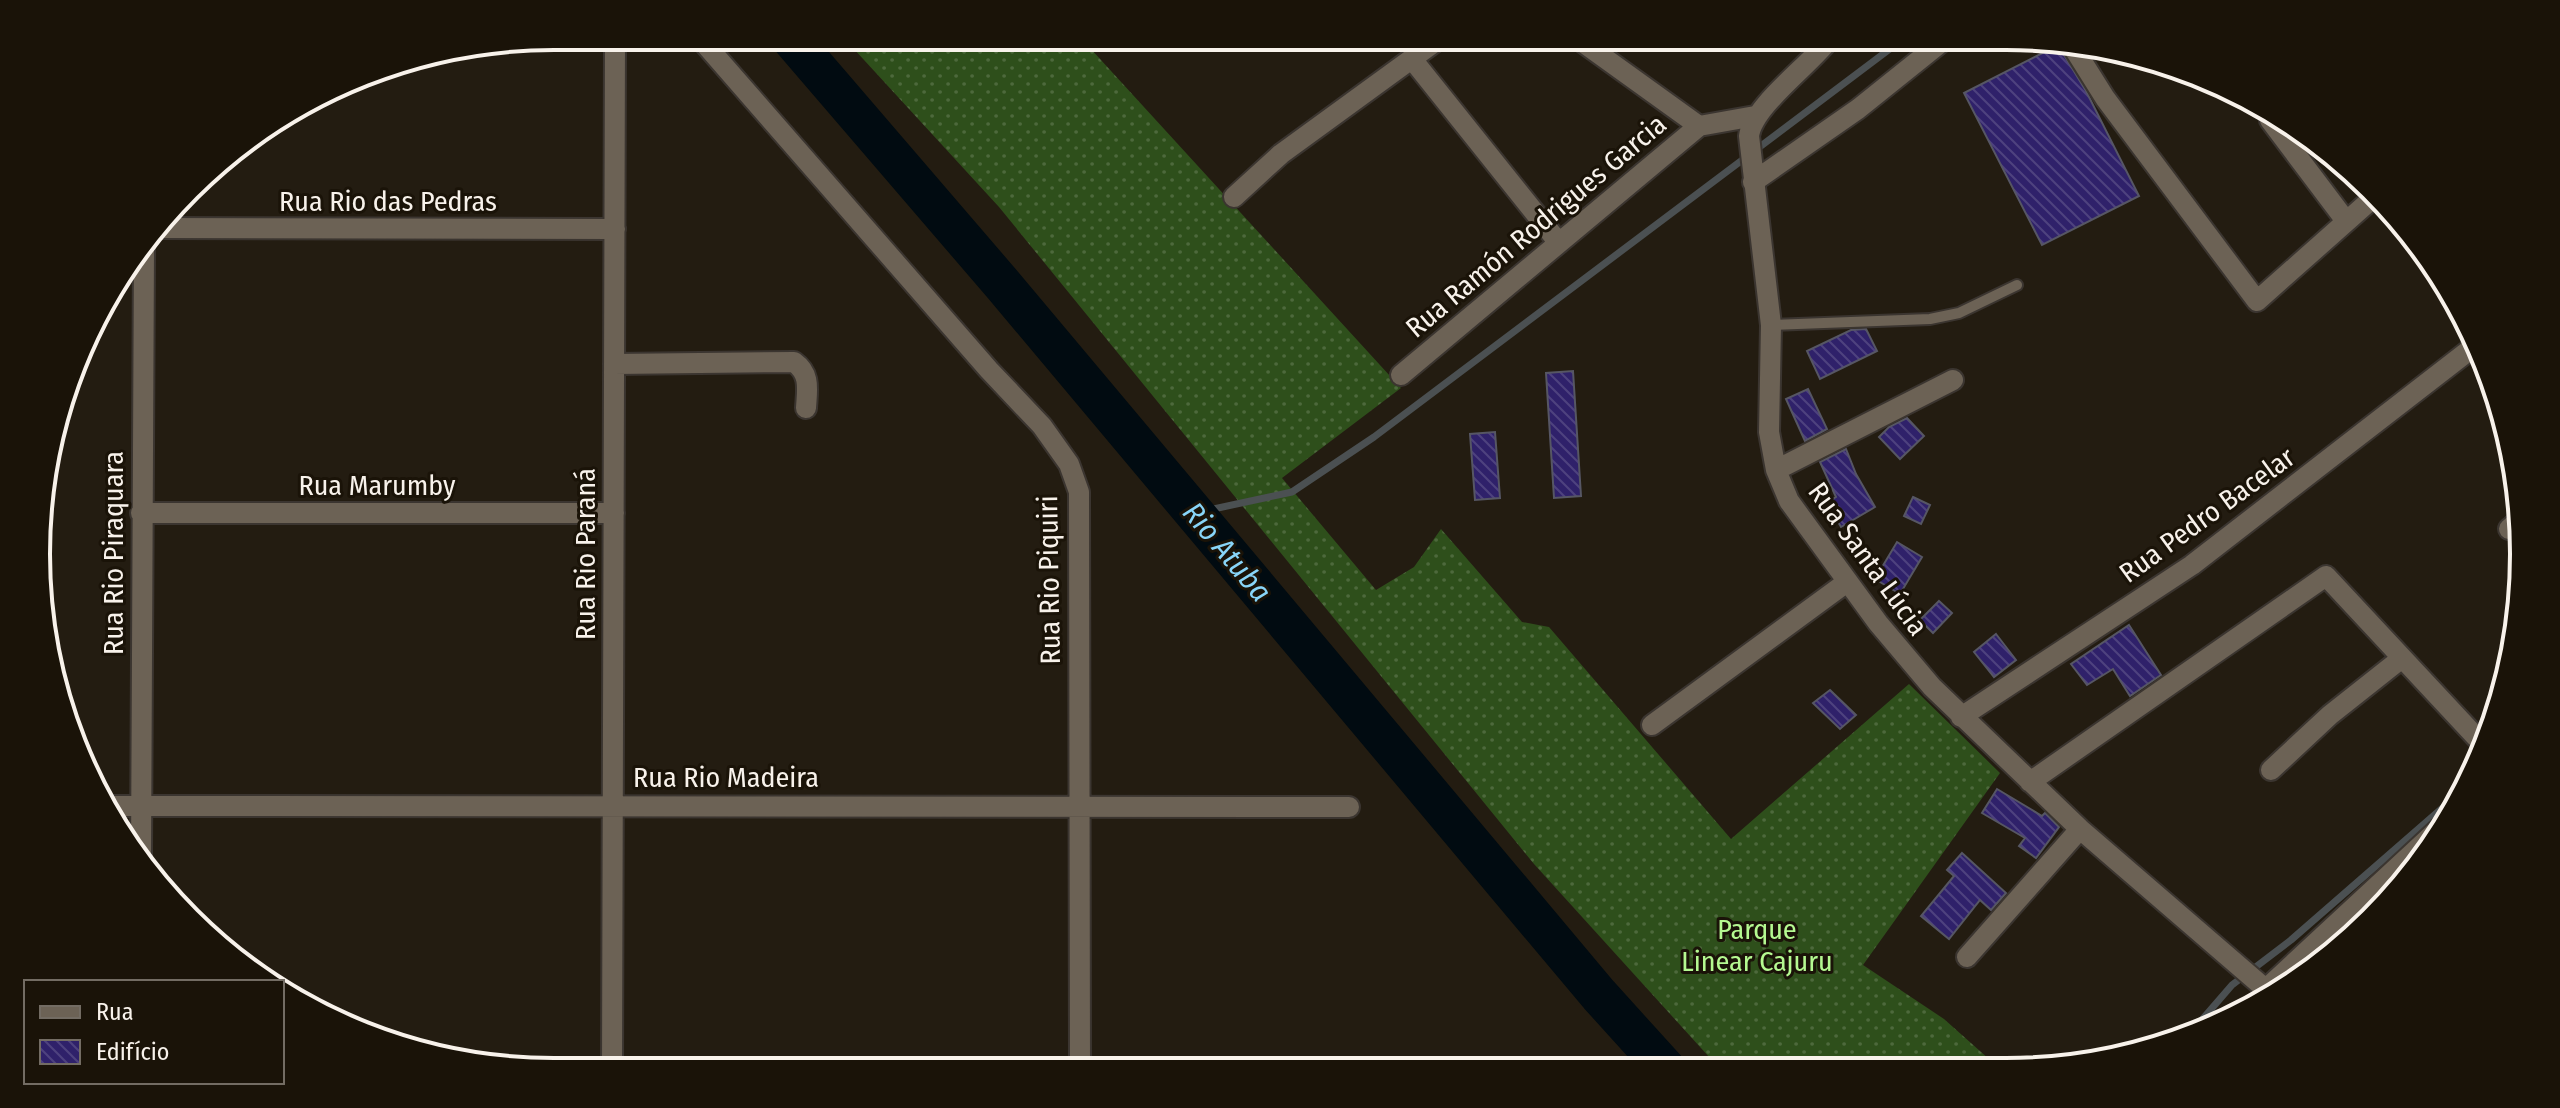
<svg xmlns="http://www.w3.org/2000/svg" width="2560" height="1108" viewBox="0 0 2560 1108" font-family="'Fira Sans Condensed',sans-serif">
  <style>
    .grass { fill: url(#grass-dots) }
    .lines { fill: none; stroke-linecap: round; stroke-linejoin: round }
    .stream { stroke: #4b5052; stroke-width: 7 }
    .river { stroke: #010b11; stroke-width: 40 }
    .building { fill: url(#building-back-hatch); stroke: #565664; stroke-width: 2 }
    .service-casing { stroke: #3b3530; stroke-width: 14 }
    .minor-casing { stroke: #3b3530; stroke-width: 24 }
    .service { stroke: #6c6255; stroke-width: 10 }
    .minor { stroke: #6c6255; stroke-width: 20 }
    .labels { text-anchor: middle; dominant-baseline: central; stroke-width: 6; stroke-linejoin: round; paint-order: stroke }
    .street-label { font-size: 28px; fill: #f8f2eb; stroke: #1a1308 }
    .park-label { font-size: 28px; fill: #b5f991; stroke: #1a1308 }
    .water-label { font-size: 30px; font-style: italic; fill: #88d5f8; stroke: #1a1308 }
    .rim { fill: none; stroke: #f8f2eb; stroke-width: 4 }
  </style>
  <defs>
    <pattern id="grass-dots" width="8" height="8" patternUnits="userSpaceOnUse" patternTransform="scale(2)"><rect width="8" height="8" fill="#2e4f1b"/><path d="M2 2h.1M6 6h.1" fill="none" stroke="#4d693c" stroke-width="1.8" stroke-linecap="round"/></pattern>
    <pattern id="building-back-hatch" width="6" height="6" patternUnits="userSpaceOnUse" patternTransform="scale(2)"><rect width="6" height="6" fill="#2f216a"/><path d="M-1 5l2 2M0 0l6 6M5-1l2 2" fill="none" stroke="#4e427f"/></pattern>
  </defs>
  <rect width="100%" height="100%" fill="#231c11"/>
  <path class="grass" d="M842,36H1079L1401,388L1282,478L1376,590L1414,567L1441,529L1522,622L1549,627L1731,839L1909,684L2000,773L1863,965L1944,1019L1999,1068L1720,1069L1534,864L999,207Z"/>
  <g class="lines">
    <path class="stream" d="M1195,513L1292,492L1374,437L1907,36
      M2187,1037L2232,985L2291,940L2462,791"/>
    <path class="river" d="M789,36L1003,285L1599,995L1666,1069"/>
  </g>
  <path class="building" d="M2058,45L2086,91L2139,196L2042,245L1964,93Z
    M1866,329L1877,351L1820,379L1807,351L1851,330Z
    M1573,371L1581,496L1554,498L1546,373Z
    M1808,389L1827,429L1805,441L1786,399Z
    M1907,418L1924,436L1900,459L1879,437L1889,427Z
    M1495,432L1500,498L1475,500L1470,434Z
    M1846,449L1856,474L1875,507L1841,527L1827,503L1836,497L1820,462Z
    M1913,497L1930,505L1921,524L1904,516Z
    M1897,542L1922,557L1900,594L1875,579Z
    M1939,601L1952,613L1933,633L1920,620Z
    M2129,625L2161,675L2130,696L2113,669L2087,685L2071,664Z
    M1996,634L2016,660L1994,677L1974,652Z
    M1830,690L1856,715L1840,729L1813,703Z
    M1997,789L2042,816L2045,813L2059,827L2036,858L2019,846L2025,838L1982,813Z
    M1962,853L2006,893L1991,910L1980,900L1949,939L1921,916L1954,876L1947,870Z"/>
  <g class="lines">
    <g class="service-casing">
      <path id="service" d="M1771,325L1930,319L1959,313L2017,285"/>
    </g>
    <g class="minor-casing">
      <path id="minor" d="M698,36L989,370L1042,426L1069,464L1079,492L1080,1070
        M1574,36L1699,126
        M1832,36C1812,64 1753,105 1749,136L1771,325L1769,432L1776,470L1789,501L1878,623L1932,687L2080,829L2269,992
        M2073,47L2105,98L2257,301L2373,198
        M1412,59L1559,243
        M2270,120L2346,221
        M1753,182L1858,109L1949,36
        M1234,197L1281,154L1443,36
        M160,228L615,229
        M614,364L794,362C811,374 807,390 806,408
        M1401,375L1699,126L1755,116
        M1776,470L1953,380
        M141,513H614
        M2509,529L2522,518
        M1961,717L2192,565L2476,345
        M1652,725L1847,582
        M2271,770L2330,715L2402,658
        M2030,782L2326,576L2476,737
        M103,806L1349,807
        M141,857L144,249
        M1967,957L2080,829
        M2266,989L2447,821
        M612,1072L615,36"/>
    </g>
    <use href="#service" class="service"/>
    <use href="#minor" class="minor"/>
  </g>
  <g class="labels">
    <g class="street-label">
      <text x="388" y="201">Rua Rio das Pedras</text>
      <text transform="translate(1536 226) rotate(-40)">Rua Ramón Rodrigues Garcia</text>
      <text x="377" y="485">Rua Marumby</text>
      <text transform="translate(2207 515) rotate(-36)">Rua Pedro Bacelar</text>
      <text transform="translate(113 553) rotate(-90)">Rua Rio Piraquara</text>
      <text transform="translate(585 554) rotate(-90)">Rua Rio Paraná</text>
      <text transform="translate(1868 559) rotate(54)">Rua Santa Lúcia</text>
      <text transform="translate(1049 580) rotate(-91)">Rua Rio Piquiri</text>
      <text x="726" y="777">Rua Rio Madeira</text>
    </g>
    <g class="park-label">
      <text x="1757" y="929">Parque<tspan x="1757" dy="32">Linear Cajuru</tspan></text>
    </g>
    <g class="water-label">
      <text transform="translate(1227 552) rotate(50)">Rio Atuba</text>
    </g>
  </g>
  <path d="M0 0H2560V1108H0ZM554 50H2006A504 504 0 0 1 2510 554V554A504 504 0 0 1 2006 1058H554A504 504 0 0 1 50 554V554A504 504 0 0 1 554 50Z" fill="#1a1308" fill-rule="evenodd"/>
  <path class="rim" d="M554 50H2006A504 504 0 0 1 2510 554V554A504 504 0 0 1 2006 1058H554A504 504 0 0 1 50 554V554A504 504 0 0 1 554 50Z"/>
  <rect x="24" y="980" width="260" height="104" fill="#1a1308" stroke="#736c63" stroke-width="2"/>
  <rect x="40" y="1006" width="40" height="12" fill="#6c6255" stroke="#736c63" stroke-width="2"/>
  <text x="96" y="1020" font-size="24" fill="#f8f2eb">Rua</text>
  <rect x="40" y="1040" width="40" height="24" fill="url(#building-back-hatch)" stroke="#736c63" stroke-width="2"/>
  <text x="96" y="1060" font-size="24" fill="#f8f2eb">Edifício</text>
</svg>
